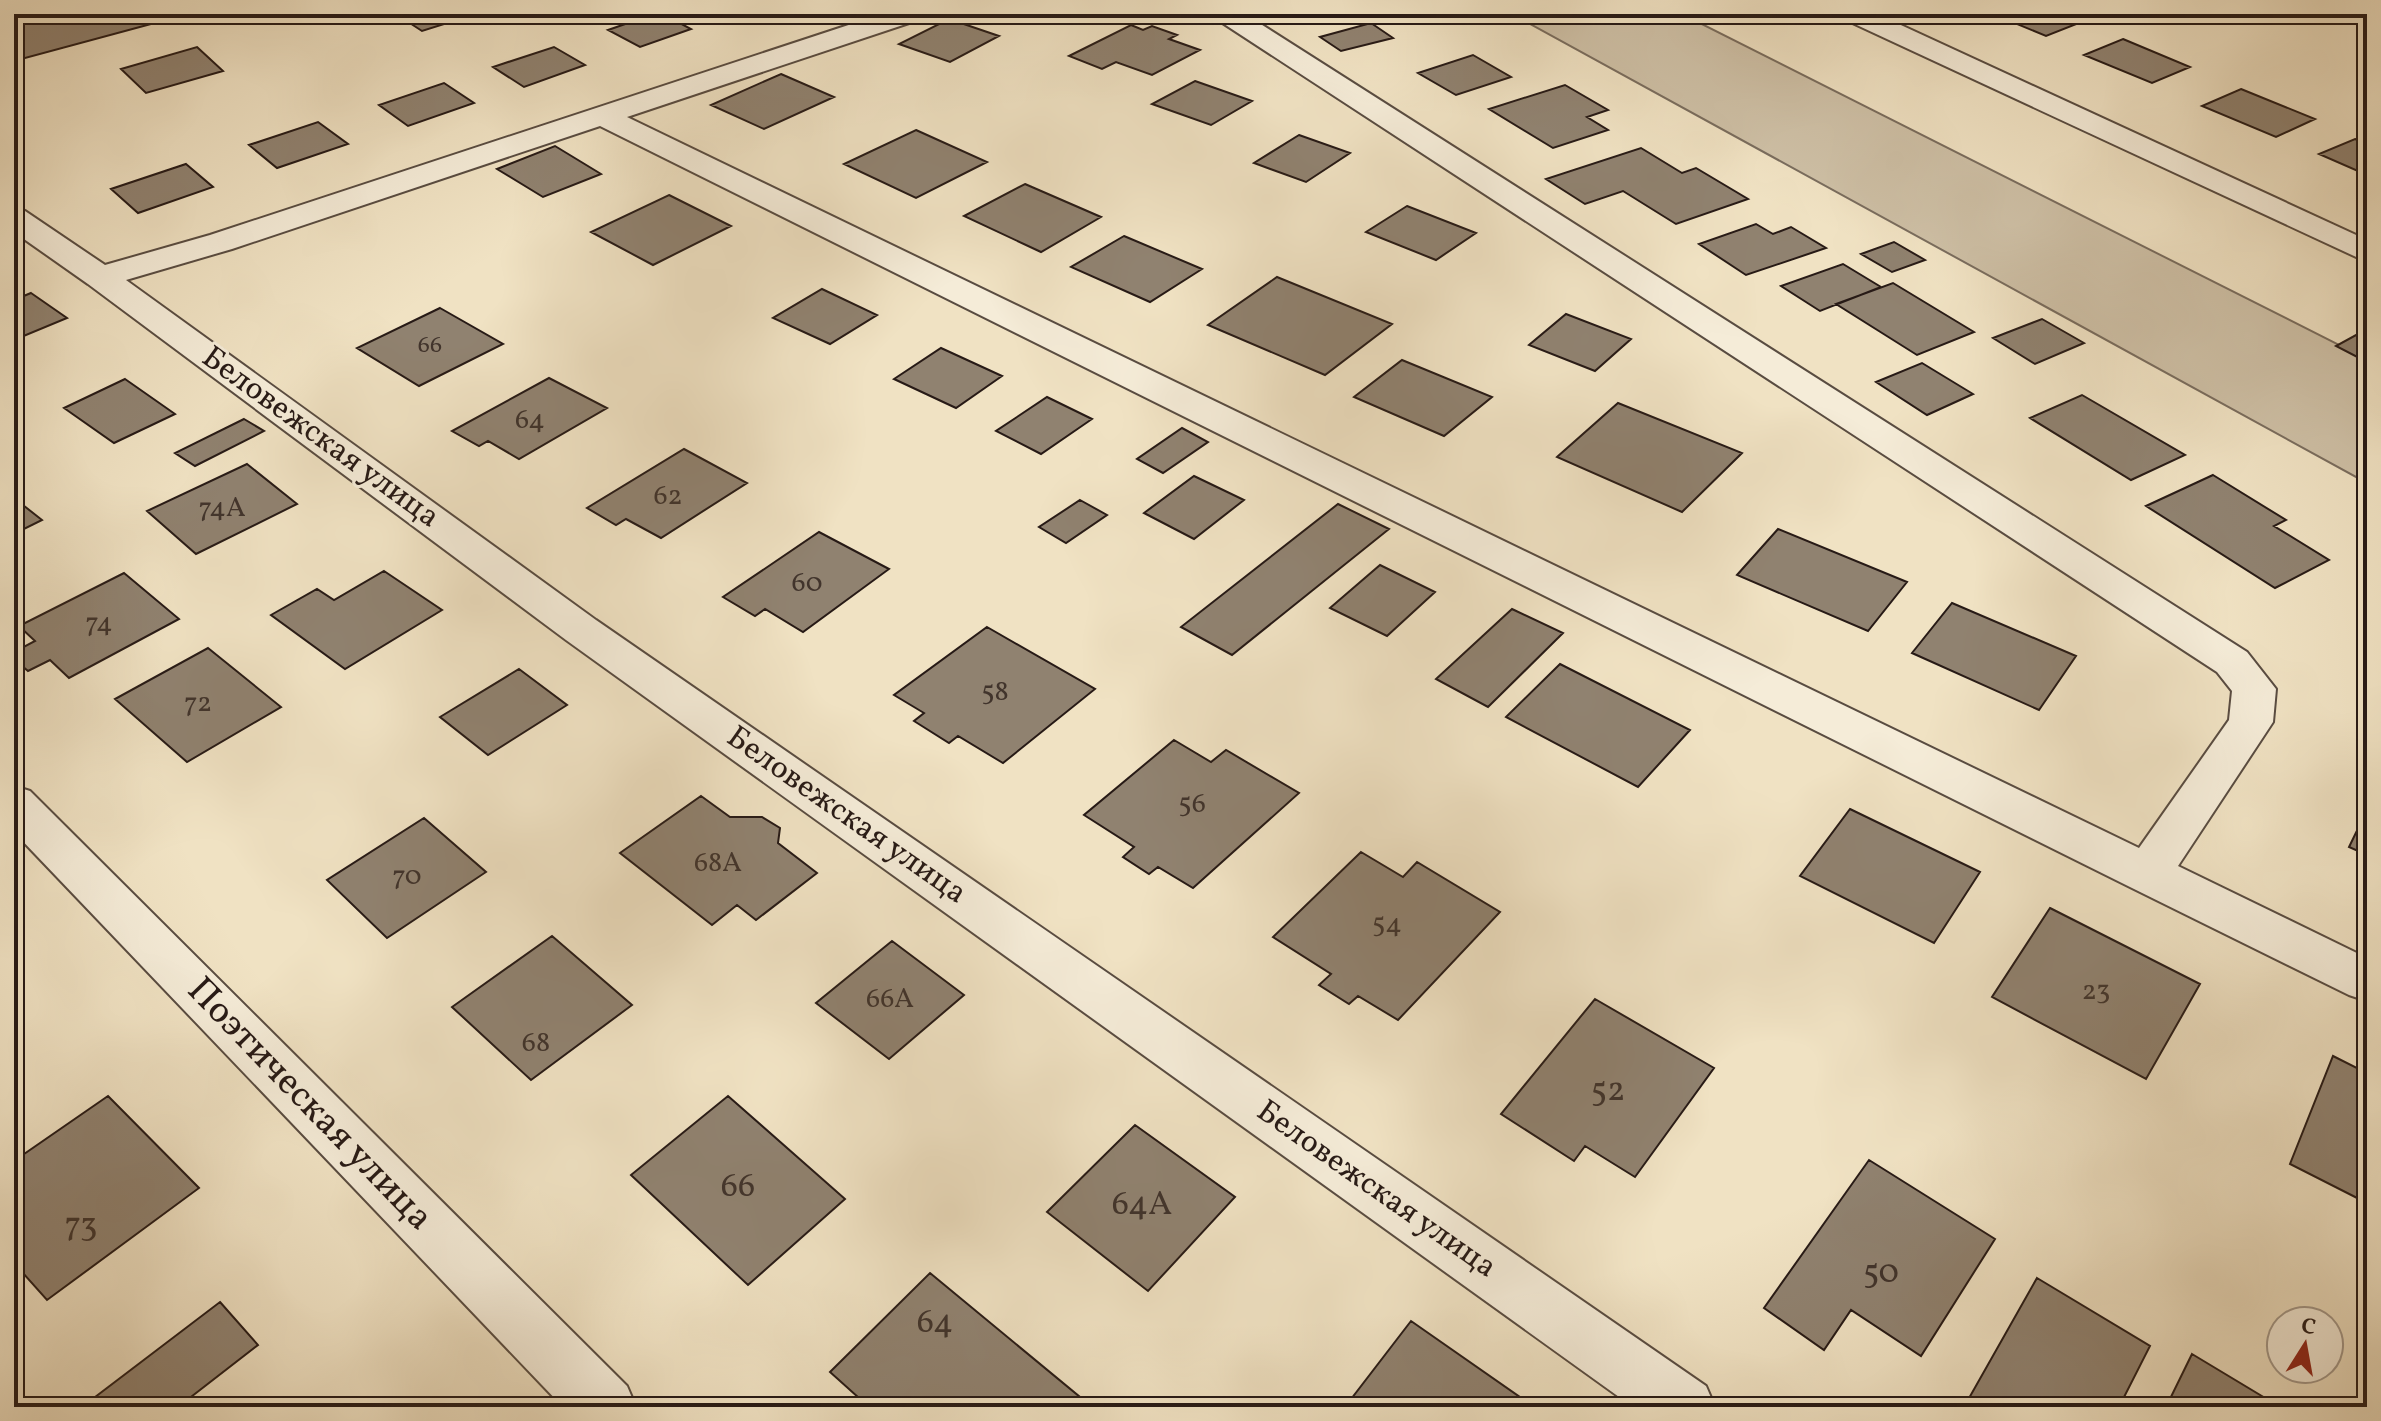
<svg xmlns="http://www.w3.org/2000/svg" width="2381" height="1421" viewBox="0 0 2381 1421" font-family="Vollkorn,serif">
  <style>
    .green { fill: #cec0a6; stroke: #7a6d5e; stroke-width: 2 }
    .building { fill: #908270; stroke: #271a16; stroke-width: 2 }
    .lines { fill: none; stroke-linecap: round; stroke-linejoin: round }
    .minor-casing { stroke: #594c41; stroke-width: 4 }
    .minor { fill: #f5ecd8; fill-rule: evenodd }
    .labels { text-anchor: middle; dominant-baseline: central; stroke-width: 6; stroke-linejoin: round; paint-order: stroke }
    .far-number-label { font-size: 24px; fill: #41342c }
    .number-label { font-size: 28px; fill: #41342c }
    .street-label { font-size: 32px; fill: #271a16; stroke: #f5ecd8 }
    .near-number-label { font-size: 34px; fill: #41342c }
    .near-street-label { font-size: 38px; fill: #271a16; stroke: #f5ecd8 }
  </style>
  <rect width="100%" height="100%" fill="#f0e2c3"/>
  <filter id="stains"><feTurbulence type="fractalNoise" baseFrequency=".0025" numOctaves="4"/><feColorMatrix values="0 0 0 0 .2 0 0 0 0 .09 0 0 0 0 .02 0 0 0 .5 -.17"/></filter>
  <radialGradient id="worn" r=".72"><stop offset=".6" stop-color="#630" stop-opacity="0"/><stop offset="1" stop-color="#630" stop-opacity=".3"/></radialGradient>
  <path class="green" d="M1512,14H1682L2367,359V483Z"/>
  <path class="building" d="M21,14H188L14,61V16Z
    M396,14H476L422,31Z
    M654,14H663L691,29L640,47L608,30Z
    M1432,14H1478L1446,23Z
    M1993,14H2067L2084,21L2046,36Z
    M949,19L999,36L950,62L899,44Z
    M1371,23L1393,38L1341,51L1320,37Z
    M1131,25L1143,30L1152,26L1177,35L1169,39L1200,50L1152,75L1116,62L1102,69L1069,56Z
    M2123,39L2190,67L2152,83L2084,55Z
    M197,47L223,71L146,93L121,69Z
    M554,47L585,65L524,87L493,67Z
    M1473,55L1511,77L1456,95L1418,73Z
    M781,74L834,97L764,129L711,105Z
    M1195,81L1252,101L1211,125L1152,104Z
    M444,83L474,103L408,126L379,105Z
    M1565,85L1608,110L1587,117L1608,130L1553,148L1489,109Z
    M2241,89L2315,119L2276,137L2202,106Z
    M318,122L348,144L277,168L249,145Z
    M916,130L987,162L916,198L844,164Z
    M1299,135L1350,153L1306,182L1254,163Z
    M2355,139L2367,144V175L2319,154Z
    M555,146L601,174L543,197L497,169Z
    M1641,148L1682,173L1696,168L1748,199L1676,224L1623,191L1585,204L1546,179Z
    M186,164L213,187L138,213L111,189Z
    M1025,184L1101,217L1041,252L964,216Z
    M669,195L731,226L653,265L591,232Z
    M1407,206L1476,233L1436,260L1366,232Z
    M1756,224L1773,234L1791,227L1826,248L1746,275L1699,244Z
    M1124,236L1202,269L1150,302L1071,267Z
    M1894,242L1925,260L1892,272L1861,254Z
    M1843,264L1881,287L1820,311L1781,286Z
    M1277,277L1392,324L1325,375L1208,325Z
    M1893,283L1974,332L1917,355L1836,304Z
    M822,289L877,315L830,344L773,318Z
    M31,293L67,318L14,340V300Z
    M440,308L503,344L419,386L357,348Z
    M1566,314L1631,339L1595,371L1529,345Z
    M2042,319L2084,343L2035,364L1993,338Z
    M2367,329V362L2336,346Z
    M941,348L1002,376L956,408L894,379Z
    M1402,360L1492,397L1444,436L1354,397Z
    M1922,363L1973,394L1927,415L1876,382Z
    M549,378L607,408L519,459L488,441L479,446L452,431Z
    M125,379L175,414L114,443L64,408Z
    M2082,395L2185,455L2131,480L2030,418Z
    M1047,397L1092,419L1041,454L996,431Z
    M1618,403L1742,453L1682,512L1557,457Z
    M244,419L264,431L195,466L175,453Z
    M1182,428L1208,442L1163,473L1137,459Z
    M684,449L747,483L661,538L626,519L616,525L587,508Z
    M247,464L297,504L196,554L147,511Z
    M2213,475L2286,520L2274,526L2329,560L2275,588L2146,506Z
    M1194,476L1244,500L1194,539L1144,513Z
    M14,498L42,520L14,534Z
    M1080,500L1107,515L1066,543L1039,527Z
    M1338,504L1389,529L1232,655L1181,627Z
    M1778,529L1907,582L1868,631L1737,575Z
    M819,532L889,569L803,632L765,609L755,616L723,597Z
    M1380,565L1435,592L1387,636L1330,608Z
    M384,571L442,610L345,669L271,615L317,589L334,600Z
    M124,573L179,619L69,678L50,660L28,671L14,659V652L35,641L19,626Z
    M1952,603L2076,656L2039,710L1912,653Z
    M1512,609L1563,633L1488,707L1436,679Z
    M987,627L1095,689L1003,763L958,736L949,743L914,721L924,713L894,695Z
    M208,648L281,707L187,762L115,699Z
    M1560,664L1690,730L1638,787L1506,717Z
    M519,669L567,705L488,755L440,717Z
    M1174,740L1211,762L1226,750L1299,793L1193,888L1158,867L1149,874L1123,857L1134,847L1084,815Z
    M701,796L730,817H762L780,828L778,843L817,873L756,920L737,905L712,925L620,853Z
    M1850,809L1980,872L1934,943L1800,876Z
    M2367,810V855L2349,847Z
    M424,818L486,872L387,938L327,880Z
    M1361,852L1403,877L1417,862L1500,912L1398,1020L1358,996L1349,1004L1319,985L1331,974L1273,937Z
    M2050,908L2200,984L2146,1079L1992,997Z
    M552,936L632,1005L531,1080L452,1007Z
    M892,941L964,995L889,1059L816,1003Z
    M1595,999L1714,1068L1635,1177L1585,1146L1574,1161L1501,1114Z
    M2333,1056L2367,1073V1203L2290,1164Z
    M108,1096L199,1188L47,1300L14,1263V1161Z
    M728,1096L845,1199L748,1285L631,1175Z
    M1135,1125L1235,1197L1148,1291L1047,1212Z
    M1869,1160L1995,1239L1921,1356L1851,1310L1824,1350L1764,1308Z
    M930,1273L1086,1402L1082,1407H869L830,1372Z
    M2037,1278L2150,1346L2119,1407H1964Z
    M220,1302L258,1345L178,1407H82Z
    M1411,1321L1530,1404L1528,1407H1345Z
    M2192,1354L2280,1407H2166Z"/>
  <g class="lines">
    <g class="minor-casing">
      <path id="minor" d="M882,14H922L918,20L627,117L2139,848L2229,720L2232,691L2217,672L1218,20L1214,14H1245L2247,652L2276,689L2273,722L2178,866L2367,958V1001L2349,995L2130,887L600,126L232,249L126,280L596,620L1706,1386L1715,1407H1633L566,640L88,284L14,232V208L25,211L105,265L210,235Z
        M1842,14H1877L2367,240V262L1846,20Z
        M14,786L30,791L627,1386L636,1407H563L14,832Z"/>
    </g>
    <use href="#minor" class="minor"/>
  </g>
  <g class="labels">
    <g class="far-number-label">
      <text x="430" y="346">66</text>
    </g>
    <g class="number-label">
      <text x="530" y="420">64</text>
      <text x="668" y="496">62</text>
      <text x="222" y="508">74А</text>
      <text x="807" y="583">60</text>
      <text x="99" y="623">74</text>
      <text x="995" y="692">58</text>
      <text x="198" y="703">72</text>
      <text x="1192" y="804">56</text>
      <text x="718" y="863">68А</text>
      <text x="407" y="876">70</text>
      <text x="1387" y="924">54</text>
      <text x="2096" y="991">23</text>
      <text x="890" y="999">66А</text>
      <text x="536" y="1043">68</text>
    </g>
    <g class="street-label">
      <text transform="translate(320 438) rotate(36)">Беловежская улица</text>
      <text transform="translate(846 816) rotate(35)">Беловежская улица</text>
      <text transform="translate(1376 1190) rotate(35)">Беловежская улица</text>
    </g>
    <g class="near-number-label">
      <text x="1608" y="1091">52</text>
      <text x="738" y="1187">66</text>
      <text x="1142" y="1205">64А</text>
      <text x="81" y="1226">73</text>
      <text x="1881" y="1273">50</text>
      <text x="935" y="1323">64</text>
    </g>
    <g class="near-street-label">
      <text transform="translate(309 1105) rotate(46)">Поэтическая улица</text>
    </g>
  </g>
  <rect width="2381" height="1421" fill="none" stroke="#f0e2c3" stroke-width="48"/>
  <rect x="16" y="16" width="2349" height="1389" fill="none" stroke="#271a16" stroke-width="4"/>
  <rect x="24" y="24" width="2333" height="1373" fill="none" stroke="#271a16" stroke-width="2"/>
  <g transform="translate(2305 1345) rotate(11)"><circle r="38" fill="#f5ecd8" stroke="#a3988a" stroke-width="2"/>
  <path d="M0-6L14 30L0 20L-14 30Z" fill="#8f2418"/>
  <text y="-12" font-size="22" font-weight="bold" text-anchor="middle" fill="#271a16">С</text>
  </g>
  <rect width="100%" height="100%" filter="url(#stains)"/>
  <rect width="100%" height="100%" fill="url(#worn)"/>
</svg>
